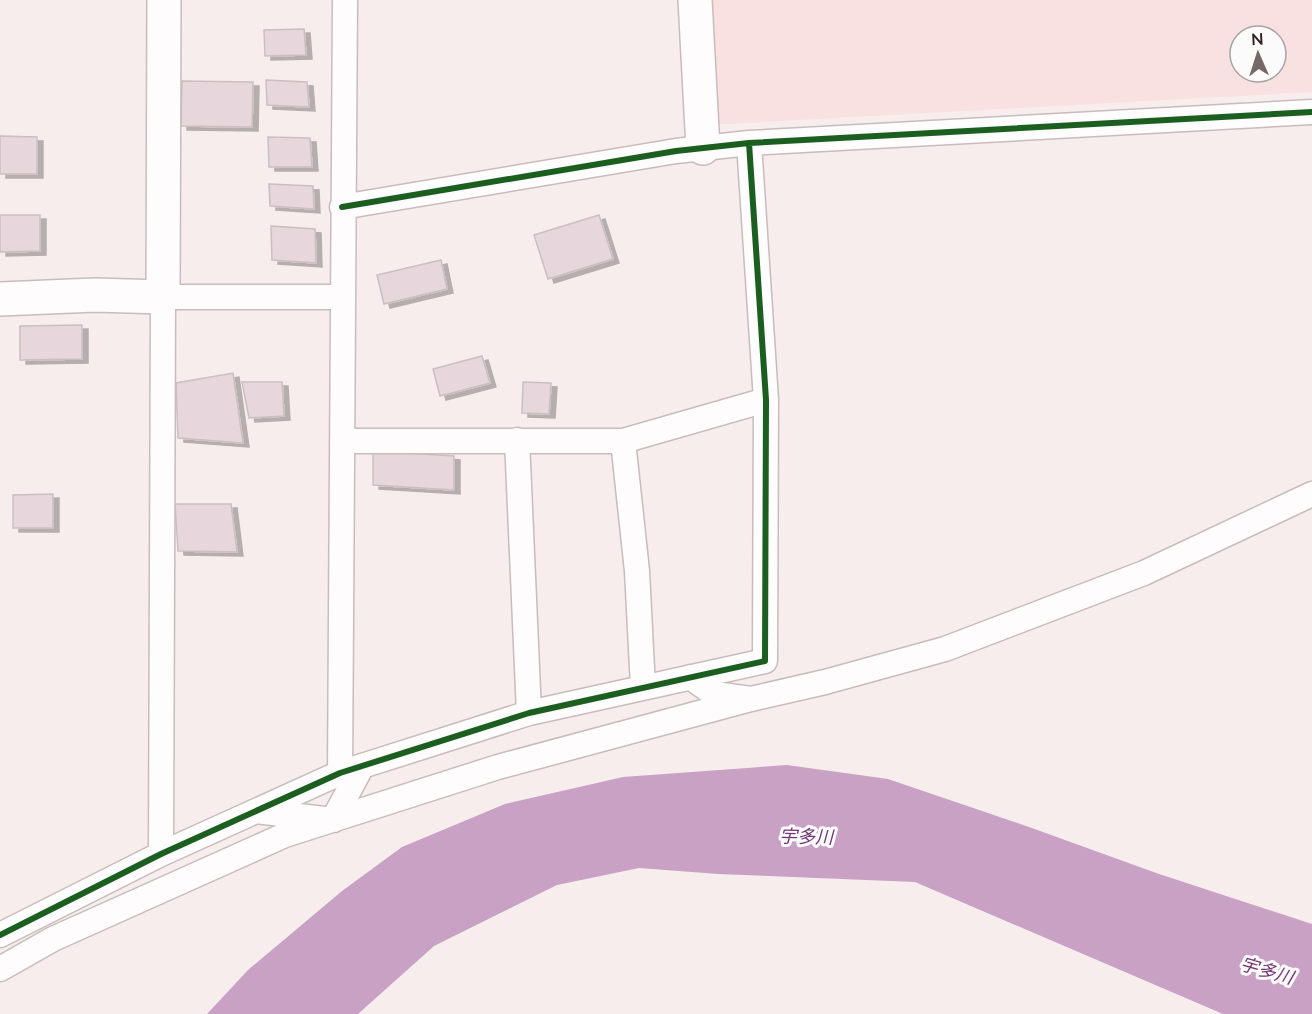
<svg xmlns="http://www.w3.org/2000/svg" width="1312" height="1014" viewBox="0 0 1312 1014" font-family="Lato,'Noto Sans JP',sans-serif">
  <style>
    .built { fill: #f8e1e0; fill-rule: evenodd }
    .water { fill: #c8a1c5 }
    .building { fill: #e7d6db; stroke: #cbbfc2; stroke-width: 1.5; filter: url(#shadow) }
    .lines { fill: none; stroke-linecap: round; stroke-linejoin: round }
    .street-casing { stroke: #c8bcbc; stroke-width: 27 }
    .secondary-casing { stroke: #c8bcbc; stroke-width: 36 }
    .street { stroke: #fefcfc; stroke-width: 24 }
    .secondary { stroke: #fefcfc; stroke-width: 33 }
    .cycleway-casing { stroke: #fbfbfb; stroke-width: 10 }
    .cycleway { stroke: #1b5e20; stroke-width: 6 }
    .labels { text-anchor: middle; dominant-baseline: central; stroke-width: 6; stroke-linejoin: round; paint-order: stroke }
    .water-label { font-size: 18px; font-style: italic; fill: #733475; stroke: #fbfbfb }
  </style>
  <defs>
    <filter id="shadow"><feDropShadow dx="6" dy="4" stdDeviation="0" flood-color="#0004"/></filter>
  </defs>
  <rect width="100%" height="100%" fill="#f7edec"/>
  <path class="built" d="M703,0H1312V92L709,125ZM1240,36H1276V72H1240Z"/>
  <path class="water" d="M787,765L888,779L1029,827L1159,874L1312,924V1014H1223L915,882L718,874L639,868L557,885L434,946L358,1014H207L248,970L342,891L402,847L505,804L623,777Z"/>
  <path class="building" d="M304,29L306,55L265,56L264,30Z
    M266,80L307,82L309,107L267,105Z
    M182,81L253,82L252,127L181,126Z
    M0,136L37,137V174H0Z
    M268,137L310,138L312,167H269Z
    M269,184L313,186L314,209L270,206Z
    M0,215H40V251L0,252Z
    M599,215L613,259L548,279L534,235Z
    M271,226L315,229L316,263L272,260Z
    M441,260L447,289L384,304L377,275Z
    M82,325V359L20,360V326Z
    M482,356L490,383L440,396L433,369Z
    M233,373L243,443L178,438L176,383Z
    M242,382H282L284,416L249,418Z
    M523,382L551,383L549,414L522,413Z
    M373,451L454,456V490L373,485Z
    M53,494V528H13V495Z
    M175,504H231L237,552L178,551Z"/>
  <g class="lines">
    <g class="street-casing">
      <path id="street" d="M342,207L676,151L749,143L1312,112
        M517,440L529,713
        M342,441H623L766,400
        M623,441L637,571L643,688
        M690,677L714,694L751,699L825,682L945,649L1144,573L1312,494
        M340,773L345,0
        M256,811L333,820L362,766
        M161,854L163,297H342
        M0,935L161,854L340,773L529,713L765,661L766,400L749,143
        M0,969L53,939L285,835L498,767L751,699"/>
    </g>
    <g class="secondary-casing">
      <path id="secondary" d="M695,0L703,148
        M0,299L95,295L163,297L164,0"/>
    </g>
    <use href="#street" class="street"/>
    <use href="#secondary" class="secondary"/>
    <g class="cycleway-casing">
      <path id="cycleway" d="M342,207L676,151L749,143L1312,112
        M0,935L161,854L340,773L529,713L765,661L766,400L749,143"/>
    </g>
    <use href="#cycleway" class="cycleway"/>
  </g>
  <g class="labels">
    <g class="water-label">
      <text transform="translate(806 836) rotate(1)">宇多川</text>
      <text transform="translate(1267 970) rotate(16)">宇多川</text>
    </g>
  </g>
  <g transform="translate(1258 54) rotate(357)"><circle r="28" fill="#fbfbfb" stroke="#aaa3a3" stroke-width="1.5"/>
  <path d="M0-4.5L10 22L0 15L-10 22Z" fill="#766867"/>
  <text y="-9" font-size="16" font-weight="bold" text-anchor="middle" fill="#30201f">N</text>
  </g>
</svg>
